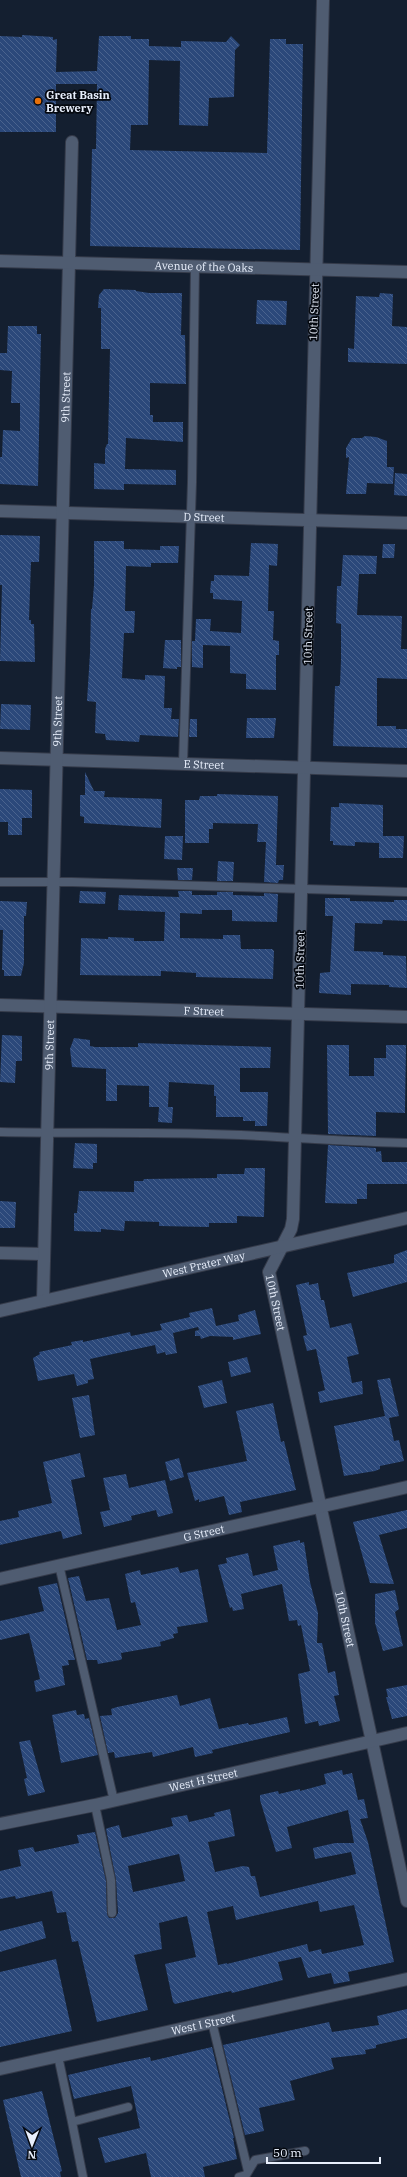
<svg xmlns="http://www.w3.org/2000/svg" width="407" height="2177" viewBox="0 0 407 2177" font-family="'IBM Plex Serif',serif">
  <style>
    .building { fill: url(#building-back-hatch); fill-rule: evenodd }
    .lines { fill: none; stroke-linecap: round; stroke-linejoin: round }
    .lane-casing { stroke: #353b4a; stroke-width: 10 }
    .street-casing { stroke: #353b4a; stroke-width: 14 }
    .secondary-casing { stroke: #353b4a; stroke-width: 14 }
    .lane { stroke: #4f5c71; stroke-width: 8 }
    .street { stroke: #4f5c71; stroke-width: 12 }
    .secondary { stroke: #4f5c71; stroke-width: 12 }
    .food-dot { fill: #e8710a; stroke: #050910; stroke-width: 1.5 }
    .labels { text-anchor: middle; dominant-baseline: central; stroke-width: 3.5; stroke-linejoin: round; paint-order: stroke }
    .poi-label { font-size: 11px; font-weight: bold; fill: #e8effc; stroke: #050910; text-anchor: start }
    .street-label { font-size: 11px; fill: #e8effc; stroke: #050910 }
  </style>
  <defs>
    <pattern id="building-back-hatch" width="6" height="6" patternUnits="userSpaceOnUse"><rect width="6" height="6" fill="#2b487a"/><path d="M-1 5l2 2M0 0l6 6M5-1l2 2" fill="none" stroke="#4a638e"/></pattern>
  </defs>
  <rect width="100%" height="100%" fill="#141f30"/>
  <path class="building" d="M22,35L53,37V40L57,39L56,72L97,71L99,36H131V39H149V46L181,47V41L226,42L231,36L240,45L235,50L234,97L209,98L208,126L179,125L180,61L149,60L148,125H131L130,150L267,153L270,39H286V44H303L300,250L90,246L92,149H96L97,84H56V132H0V36L22,37Z
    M104,289L136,290V291L149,293H182L181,335H185L186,384L150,383V415H153V422H183V442L126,438L125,469L176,470V485L124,484V490L94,489V463L105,464V449L107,444H108L110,349H101V308H98L99,295Z
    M380,293L393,294L392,326L407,327V364L348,362V348L354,349L356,296L379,297Z
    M257,300L287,301L286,325L256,324Z
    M8,326H37V334H41L38,486L0,484V457H2L3,430L20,431V403H11L12,371L0,370V353H7Z
    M365,436L376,437L387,441V467H394L393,484L367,483L366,494H346L349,457L346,458V448L352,438H362Z
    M395,473L407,474V496L394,495Z
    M0,535L40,536L39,562H31L29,620H31V624H34L35,662L0,661L2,585H0Z
    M94,541H124V549L160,550V546H179L178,563H151V567L126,566L125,611H135L134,633H124L122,678L145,680V675L165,676L164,708H172L171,719H179L178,737L140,735L139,742L106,740L105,734L95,733L96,702L87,701L90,653L91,609H92L94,585Z
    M251,543L278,544L277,566L269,565L268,611H274L273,640L279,641V655H276V690L246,689V674L230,673V646L203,645V668L192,667V641H195L196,619H211L210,631L241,633L242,601L213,599V593H210L211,581H214V575L249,576Z
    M383,544H395L394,558H382Z
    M343,555L377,556L376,574H359L357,615L402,616L401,649H407V679L377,678V726H396V729H407V748L333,746L335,686H339L340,684L341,660V624L336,623L337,586H341Z
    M165,640H181V667H177V669L163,668Z
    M1,704L31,705L30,730L0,729Z
    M247,718H276L274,738H246Z
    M190,719H197V737H189Z
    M85,772L94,791H105L104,797L162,799L161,828L84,823V817L80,816V795H85Z
    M0,789L32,790V818H22V835H8V822H0Z
    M217,794L278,796L276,865H284L283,880H279L278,883L264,882L266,842H257L258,824L213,823V829H209V843H185V800H199L200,796H217Z
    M339,803L383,805V836H404L403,858H379V843L355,842V846L333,845V841H330L331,807H339Z
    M165,836H183L182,860L164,859Z
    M218,861L234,862L233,881H217Z
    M177,868H193L192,880H178Z
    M80,891L106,892L105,904L79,903Z
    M178,891H192V895H217V892H233V895L264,896V893L278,894L277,922L232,921V910H202V914L180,913V938L223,939V935H240L241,949H272L274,951L273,979L196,977V973L161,971V976L80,975L81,938L108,939V937L134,938V941H164L165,912L118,910L119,895L179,897Z
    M325,898H350V901L394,902V900H407V921L383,920L382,924L355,923L354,951L383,952V955L406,956L407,988L389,987V985L351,984V995L319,993L320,973L330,972L333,916H325Z
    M0,901L27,902L26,916H24V963L21,976H4V970H2L3,930H0Z
    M2,1035L22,1036V1061H16L15,1083L0,1082Z
    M74,1038L90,1040V1046L95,1047H138V1043L271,1047L270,1068H240V1092H268L267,1126H255V1121H243V1117H216V1096H214V1085L169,1082L168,1107H173L172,1123L158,1122L159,1107H149V1086L117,1085V1101H106V1069L72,1067L70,1049Z
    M327,1045H349V1076H374V1058H386V1045H406L405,1113L376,1112V1136L328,1134Z
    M75,1143L97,1144V1163H93V1169L73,1168Z
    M328,1145L376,1148V1152L381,1151L382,1162H407V1184H367V1199H357V1204L325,1203Z
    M245,1168H265L264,1217L237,1216V1223H209V1227L159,1226V1222L125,1221L124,1231L101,1229V1232L74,1231V1213H77L79,1191L134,1192V1181H143L144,1179L217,1178V1174H244Z
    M0,1201L16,1202L15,1228H0Z
    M407,1250V1282L353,1297L347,1273L394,1263V1255Z
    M309,1282V1285L318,1283L321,1300H324L330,1328L351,1323L359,1354L347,1357L352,1383L362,1381L363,1394L320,1403L318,1392L325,1390L316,1349L307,1351L303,1336L307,1335L296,1285Z
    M212,1308L216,1326L239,1321L238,1315L255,1310L261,1334L233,1340V1337L210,1336L201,1339L200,1336H195V1331L199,1330L198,1327L173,1333L177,1353L166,1355L165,1352L157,1354L155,1345L90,1359L94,1379L88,1380V1383L77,1386L74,1374L38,1381L33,1358L40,1354L39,1352L72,1345L71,1342L83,1340V1342L130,1332L131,1336L162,1330L160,1324L190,1317L189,1313Z
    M247,1357L251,1372L231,1377L228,1362Z
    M390,1378L399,1416L389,1418L394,1441L399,1440L404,1461L380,1466V1469L375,1471L344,1476L334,1426L385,1416L377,1380Z
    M222,1380L227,1403L204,1408L198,1386Z
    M89,1395L95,1435L80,1438L72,1398Z
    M273,1403L281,1442L284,1441L296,1490L240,1502L242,1512L229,1515L224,1496L199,1502V1499L195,1501L187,1473L247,1461L236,1411Z
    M80,1453L85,1477L71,1480L82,1534L63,1539L61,1531L0,1545V1521L19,1517L18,1511L52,1503L43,1462Z
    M179,1458L184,1477L170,1481L165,1462Z
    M126,1474L129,1488L165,1480L173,1513L158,1517L156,1510L131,1516L132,1520L104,1527L100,1512L110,1510L103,1478Z
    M407,1510V1528L379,1535L394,1584L370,1583L353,1522Z
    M300,1540V1543L304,1542L310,1582L318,1613L317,1643H322L328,1673L335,1671L339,1695L334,1696L340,1721L319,1726L318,1721L305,1724L298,1674L310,1671L301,1625L298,1626L297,1620L289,1621L282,1584L241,1594L244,1609L233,1611L232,1607L230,1608L218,1565L227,1563L226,1558L248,1553L253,1576L278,1570L273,1546Z
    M178,1567L180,1573L198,1569L208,1622L177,1627L178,1633L173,1634L174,1638L160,1642L161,1646L121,1653L122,1659L120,1660L98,1664L97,1660H87L68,1578L79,1576L86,1601L109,1598L117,1630L141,1625L135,1602L131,1603L125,1574L140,1570L141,1575Z
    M57,1583L75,1660H68L69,1665L62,1666L65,1685L36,1692L34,1681L40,1679L29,1633L0,1640V1621L44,1611L38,1587Z
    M395,1590L399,1609L395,1612L403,1646L383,1651L375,1623V1594Z
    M407,1685V1716L392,1719L386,1697H388L386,1689Z
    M177,1695L180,1706L210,1698L219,1729L248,1723L249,1725L287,1717L290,1732L212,1750L213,1753L195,1757L193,1747L153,1757L152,1752L115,1758L114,1752L108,1753L100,1716L112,1715L111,1709L117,1707Z
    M76,1710L77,1715L84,1714L85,1719L89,1718L98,1755L61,1763L52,1715Z
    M30,1740L45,1792L28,1796L24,1779L27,1778L19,1742Z
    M342,1770L343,1775L352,1773L358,1800L364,1799L368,1818L360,1819L368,1842L394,1962L348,1972L350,1981L334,1984L331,1973L308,1978L301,1957L278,1962L283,1980L232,1993L231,1991L175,2004L173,2002L165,1964L196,1957L187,1916L159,1923L162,1949L134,1955L148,2010L97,2022L78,1941L72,1942L66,1912L57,1913L52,1891L16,1899L15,1896L0,1899V1871L21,1866L18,1850L33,1847L35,1852L79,1843L77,1835L95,1832L106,1881L107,1914L109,1918H115L118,1913L116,1880L106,1829L108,1828L119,1825L122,1838L173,1826L171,1818L187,1815L189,1822L215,1816L214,1813L230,1809L235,1836L208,1842L215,1872L243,1866L249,1867L251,1876H255L260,1897L356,1874L351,1852L315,1859L313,1848L335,1843H354L348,1810L287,1827L292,1848L276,1852L260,1800V1795L278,1791L279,1794L300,1789V1791L326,1784L324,1774ZM179,1854L185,1881L133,1892L128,1866ZM318,1901L320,1912L354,1905L364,1945L322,1954L321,1949L309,1952L307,1944L227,1964V1963L218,1965L207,1912L233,1906L236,1920Z
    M42,1921L46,1938L0,1952V1931Z
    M56,1959L72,2031L0,2047V1972Z
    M407,2009V2038L376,2045V2048L365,2050L366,2054L331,2058L334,2069L290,2081L295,2100L259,2108L264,2131L245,2135L223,2045L329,2022L332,2032L379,2025L377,2016Z
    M212,2047L234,2138H233L237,2159L203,2167L205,2177H151L146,2153L105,2163L98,2138L140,2128L131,2086L74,2099L68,2075L124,2062L150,2057L151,2061Z
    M42,2091L62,2171L60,2172L61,2177H21L3,2100Z"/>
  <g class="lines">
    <g class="lane-casing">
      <path id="lane" d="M183,764L192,482L195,266
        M0,882H72L407,892
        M0,1132C92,1134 185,1131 277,1137C320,1139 363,1142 407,1143
        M59,1565L114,1801
        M95,1805L111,1880L112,1913
        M212,2022L248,2171
        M58,2056L72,2122L128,2107
        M72,2122L83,2177
        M239,2177L246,2175L255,2160L305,2151"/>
    </g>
    <g class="street-casing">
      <g id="street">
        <path id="s1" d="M323,0L293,1219L291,1229L269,1272L407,1901"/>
        <path id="s2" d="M0,511L407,523"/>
        <path id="s3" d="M0,758L407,771"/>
        <path id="s4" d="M0,1005L407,1017"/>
        <path d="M0,1253L43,1254"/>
        <path id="s5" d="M43,1301L72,142"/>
        <path id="s6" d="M0,1579L407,1487"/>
        <path id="s7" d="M0,1824L95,1805L407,1733"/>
        <path id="s8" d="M0,2069L407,1979"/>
      </g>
    </g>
    <g class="secondary-casing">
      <g id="secondary">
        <path id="s9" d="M0,261L407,272"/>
        <path id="s10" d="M0,1311L407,1218"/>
      </g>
    </g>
    <use href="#lane" class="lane"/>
    <use href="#street" class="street"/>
    <use href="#secondary" class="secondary"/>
  </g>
  <circle class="food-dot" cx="38" cy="101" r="4"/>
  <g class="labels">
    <g class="poi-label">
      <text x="46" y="95">Great Basin<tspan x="46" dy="13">Brewery</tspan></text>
    </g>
    <g class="street-label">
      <text stroke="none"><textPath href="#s9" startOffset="204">Avenue of the Oaks</textPath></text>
      <text transform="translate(314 312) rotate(-88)">10th Street</text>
      <text stroke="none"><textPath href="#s5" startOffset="904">9th Street</textPath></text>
      <text stroke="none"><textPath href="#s2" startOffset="204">D Street</textPath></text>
      <text transform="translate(308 636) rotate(-89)">10th Street</text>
      <text stroke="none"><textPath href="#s5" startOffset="580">9th Street</textPath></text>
      <text stroke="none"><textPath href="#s3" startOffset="204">E Street</textPath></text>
      <text transform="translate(300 960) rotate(-89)">10th Street</text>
      <text stroke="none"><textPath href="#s4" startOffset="204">F Street</textPath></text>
      <text stroke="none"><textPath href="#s5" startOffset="256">9th Street</textPath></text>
      <text stroke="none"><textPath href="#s10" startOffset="209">West Prater Way</textPath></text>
      <text stroke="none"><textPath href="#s1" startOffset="1309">10th Street</textPath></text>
      <text stroke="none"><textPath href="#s6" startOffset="209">G Street</textPath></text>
      <text stroke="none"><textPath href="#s1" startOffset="1633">10th Street</textPath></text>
      <text stroke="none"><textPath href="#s7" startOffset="208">West H Street</textPath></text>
      <text stroke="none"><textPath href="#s8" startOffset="208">West I Street</textPath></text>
    </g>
  </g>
  <g transform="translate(32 2145) rotate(181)" stroke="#050910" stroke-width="3" paint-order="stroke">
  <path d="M0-3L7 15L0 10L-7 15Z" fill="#e8effc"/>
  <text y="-6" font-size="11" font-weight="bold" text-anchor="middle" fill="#e8effc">N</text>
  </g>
  <path d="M267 2157v6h113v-6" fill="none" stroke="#e8effc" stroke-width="2"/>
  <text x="273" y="2157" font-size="12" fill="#e8effc" stroke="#050910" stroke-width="3" paint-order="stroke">50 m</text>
</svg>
